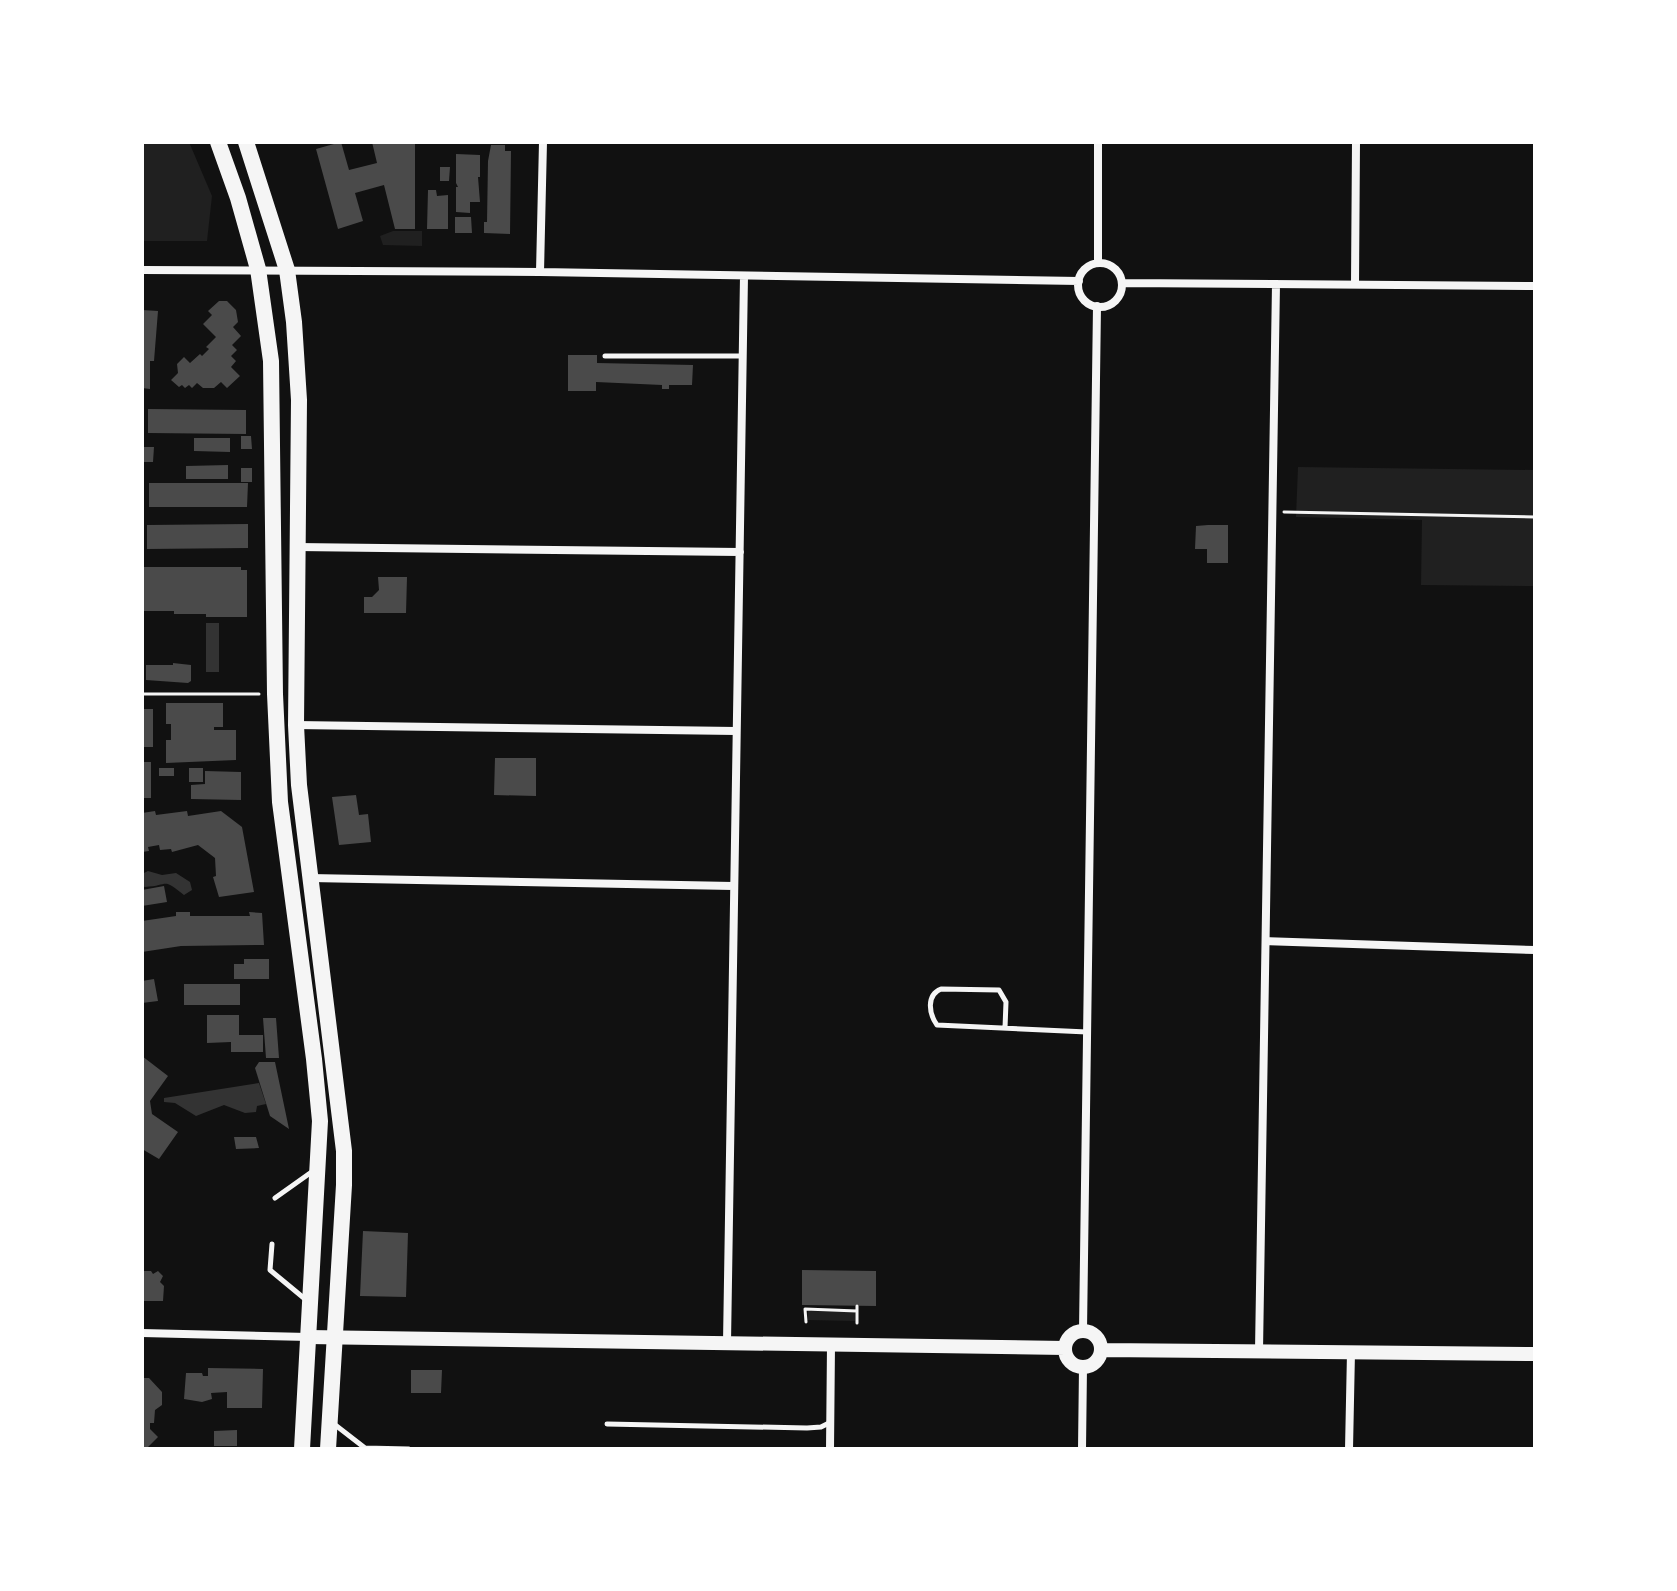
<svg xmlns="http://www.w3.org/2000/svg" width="1677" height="1591" viewBox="0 0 1677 1591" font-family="Lora,serif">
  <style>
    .green { fill: #202020 }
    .water { fill: #333 }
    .building { fill: #4a4a4a }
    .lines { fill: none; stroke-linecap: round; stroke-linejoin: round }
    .path { stroke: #f5f5f5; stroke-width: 3 }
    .service { stroke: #f5f5f5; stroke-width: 5 }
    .minor { stroke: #f5f5f5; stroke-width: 8 }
    .secondary { stroke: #f5f5f5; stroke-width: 14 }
    .trunk { stroke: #f5f5f5; stroke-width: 16 }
  </style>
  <rect width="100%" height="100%" fill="#111"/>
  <path class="green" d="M142,142H189L212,196L207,241H142Z
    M393,231H422V246L383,245L380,236Z
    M1298,467L1535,470V586L1421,585L1422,520L1296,517Z
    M808,1311L855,1312V1321L807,1320Z"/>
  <path class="water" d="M206,623H219V672H206Z
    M148,871L162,875L176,873L190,882L192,890L184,895C161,877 170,886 145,887L142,886V874Z
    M259,1083L266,1104L257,1106L256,1112L245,1113L224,1105L196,1116L175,1103L164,1102V1098Z"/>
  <path class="building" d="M341,142L349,170L377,163L372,142H415V229H395L384,185L355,193L363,221L338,229L316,149Z
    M491,145H505V151H511L510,234L484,233V222H487L488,161Z
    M456,154L480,155V177H478L480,202H470V213L456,212V187H458L456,183Z
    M440,167H450L449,181H440Z
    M428,190H436L437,196L448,195V229H427Z
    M455,217H471L472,233H455Z
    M219,301H227L236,310L238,322L233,327L241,336L232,345L237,350L231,356L236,361L231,367L240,376L227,388L221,382L214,388H203L197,383L192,388L189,385L185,388L182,385L179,387L171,380L178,373L177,364L184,357L190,363L200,354L202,356L209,349L206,347L216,337L203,324L212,315L208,311Z
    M142,310L158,311L154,361H150V389L142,388Z
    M568,355H597V363L693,365L692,385H669V389H662V385L596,382V391H568Z
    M148,409L246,410V434L148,433Z
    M241,436H251L252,449H241Z
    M194,438H230V452L194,451Z
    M142,447H154L153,462H142Z
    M228,465V479H186V466Z
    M241,468H252V482H241Z
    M149,483H248L247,507H149Z
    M248,524V548L147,549V525Z
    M1208,525H1228V563H1207V549H1195L1196,526Z
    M142,567H241V570H247V617H206V614H174V611H142Z
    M378,577H407L406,613H364V597H372L379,590Z
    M173,663L191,665V681L188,683L146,680V665H173Z
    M166,703H223V727H214V730H236V760L166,763V740H171V724H166Z
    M142,709H153V747H142Z
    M495,758H536V796L494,795Z
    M142,762H151V798H142Z
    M159,768H174V776H159Z
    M189,768H203V782H189Z
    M205,771L241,772V800L191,799V785L205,784Z
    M356,795L359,815L368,814L371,842L339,845L332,797Z
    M155,811L156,815L187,811L188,816L221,811L242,827L254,892L219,897L213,877L216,876L215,858L198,845L172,852L171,849L160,850L159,845L148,847L149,851L142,852V813Z
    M164,886L167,902L142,906V890Z
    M176,912H190V916H250L249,912L262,913L264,945L181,946L142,952V921L176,916Z
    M244,959H269V979H234V964H244Z
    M154,979L158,1001L142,1003V981Z
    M184,984H240V1005H184Z
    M207,1015H239V1035H263V1052H231V1042L207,1043Z
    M263,1018H276L279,1058H266Z
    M142,1056L168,1076L150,1101L152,1114L178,1132L159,1159L142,1149Z
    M259,1062H275L289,1129L270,1116L255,1068Z
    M234,1137H256L259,1148L236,1149Z
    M363,1231L408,1233L406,1297L360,1296Z
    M802,1270L876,1271V1306L802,1305Z
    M142,1271H151L153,1274L158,1271L163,1276L160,1282L164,1286L163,1301H142Z
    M208,1368L263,1369L262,1408H227V1392L211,1393L212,1399L202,1402L184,1399L186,1373H202L203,1376H208Z
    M411,1370H442L441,1393H411Z
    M142,1378H149L162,1392V1405L155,1410L154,1423H150V1429L158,1437L148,1447H142Z
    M237,1430V1446H214V1431Z"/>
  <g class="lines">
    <path class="path" d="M1284,512L1535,517
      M142,694H259
      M806,1322L805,1309L857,1311
      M857,1323V1306"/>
    <path class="service" d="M605,356H743
      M1005,1028L1006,1002L999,990L941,989C926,995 929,1014 937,1025L1087,1032
      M275,1198L313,1171
      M272,1244L270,1270L305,1299
      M334,1424L365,1448L409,1449
      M607,1424L807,1428L821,1427L829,1423"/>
    <path class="minor" d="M1098,263V142
      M1078 285a22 22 0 1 1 44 0a22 22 0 1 1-44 0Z
      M142,270L540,272L1079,281
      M540,272L543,142
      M1122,283L1535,286
      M1355,284L1356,142
      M297,547L740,552
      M296,725L736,731
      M310,878L733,886
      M1266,941L1535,950
      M1083,1331L1097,306
      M142,1333L308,1337
      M727,1343L744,276
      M1259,1351L1276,284
      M830,1449L831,1345
      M1082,1449L1083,1367
      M1349,1449L1351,1352"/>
    <path class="secondary" d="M1065 1349a18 18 0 1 1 36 0a18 18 0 1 1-36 0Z
      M308,1337L1065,1348
      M1102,1350L1535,1354"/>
    <path class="trunk" d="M218,142L238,198L258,269L271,361L275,694L280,802L314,1059L320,1121L302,1449
      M246,142L287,270L294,322L299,400L296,725L299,785L344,1151V1185L328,1449"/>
  </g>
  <rect width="1677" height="1591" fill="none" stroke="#ffffff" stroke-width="288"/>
</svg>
